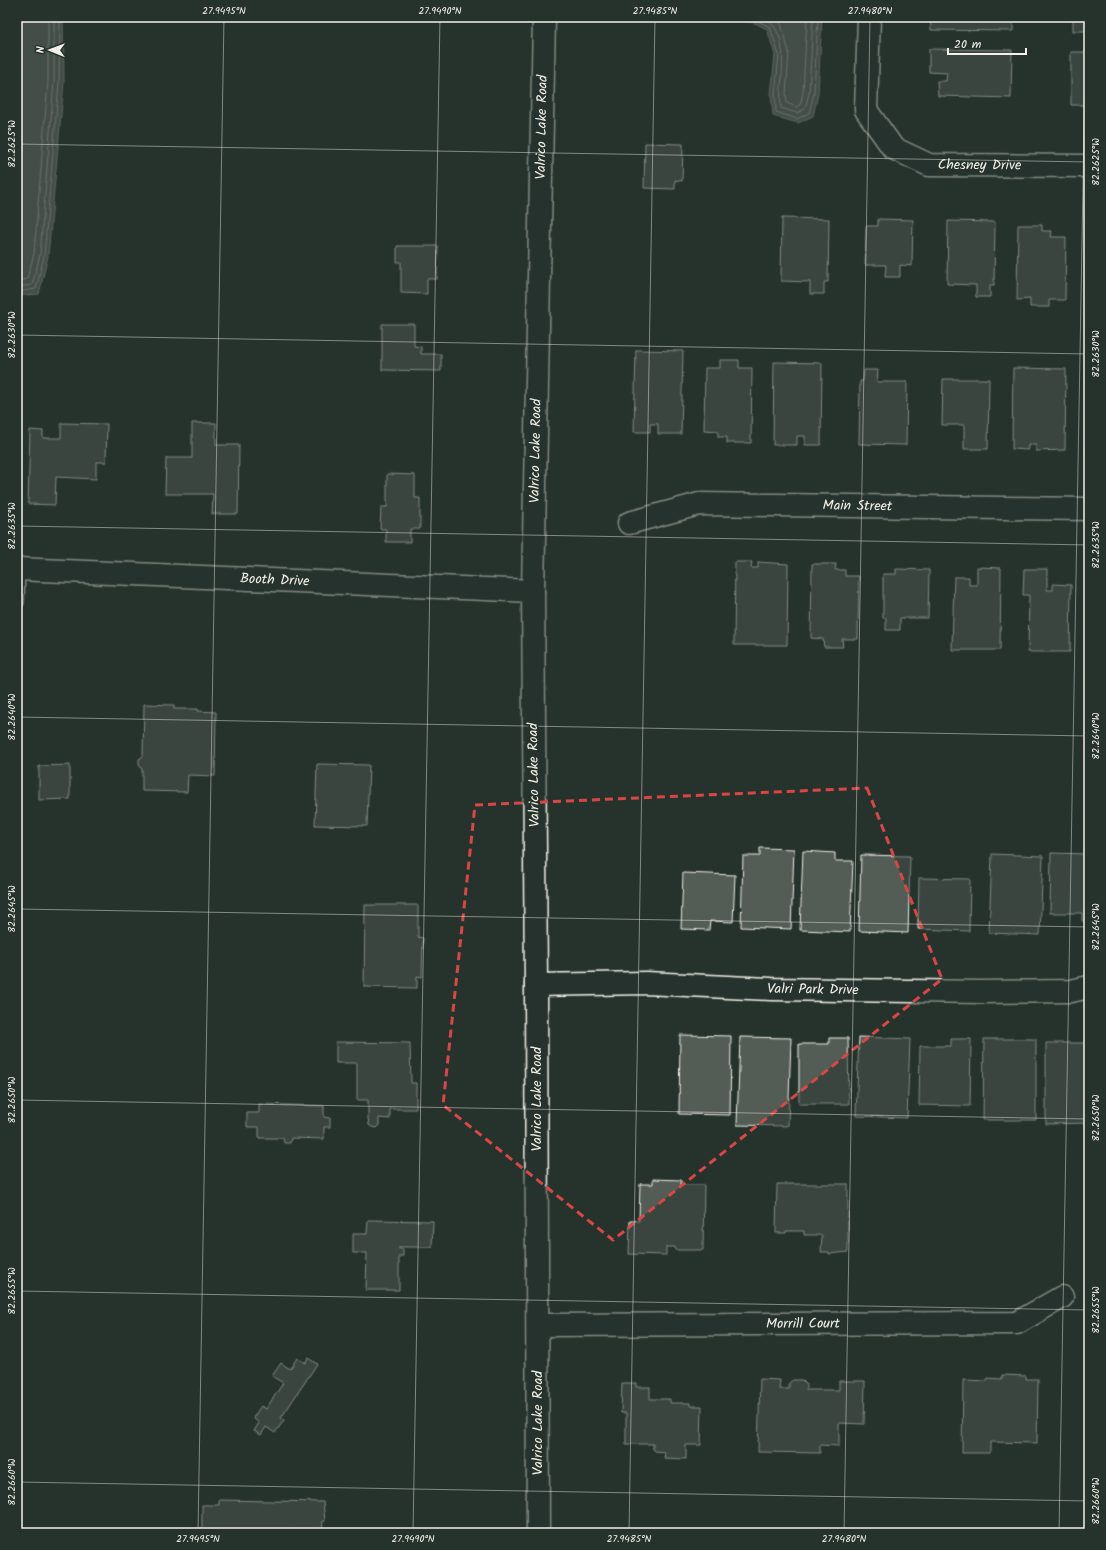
<svg xmlns="http://www.w3.org/2000/svg" width="1106" height="1550" viewBox="0 0 1106 1550" font-family="Kalam,sans-serif">
  <style>
    .water { fill: #676f68; stroke: #9fa39b }
    .lines { fill: none; stroke-linecap: round; stroke-linejoin: round }
    .shore { stroke: #bcbdb5; stroke-width: 1 }
    .building { fill: #525c55; stroke: #f4f1e8 }
    .service-casing { stroke: #f4f1e8; stroke-width: 16 }
    .minor-casing { stroke: #f4f1e8; stroke-width: 25 }
    .tertiary-casing { stroke: #f4f1e8; stroke-width: 25 }
    .service { stroke: #26332d; stroke-width: 13 }
    .minor { stroke: #26332d; stroke-width: 22 }
    .tertiary { stroke: #26332d; stroke-width: 22 }
    .marked { fill: none; stroke: #da4645; stroke-width: 3; stroke-dasharray: 8 5; stroke-linejoin: round }
    .ticks { fill: none; stroke: #f4f1e8; stroke-width: 1; stroke-opacity: 0.45 }
    .labels { text-anchor: middle; dominant-baseline: central; stroke-width: 3.5; stroke-linejoin: round; paint-order: stroke }
    .street-label { font-size: 14px; fill: #f4f1e8; stroke: #26332d }
    .neatline { fill: none; stroke: #f4f1e8; stroke-width: 1.5 }
    .ticks-label { font-size: 10px; text-anchor: middle; fill: #f4f1e8 }
  </style>
  <rect width="100%" height="100%" fill="#26332d"/>
  <filter id="ink" filterUnits="userSpaceOnUse"><feTurbulence type="fractalNoise" baseFrequency=".025" numOctaves="2"/><feDisplacementMap in="SourceGraphic" scale="8" xChannelSelector="R" yChannelSelector="G"/><feConvolveMatrix kernelMatrix="1 2 1 2 8 2 1 2 1" color-interpolation-filters="sRGB"/></filter>
  <g filter="url(#ink)">
    <path class="water" d="M17,17H63L64,82L48,256L39,294L17,296Z
      M718,17H822L818,94L813,116L798,123L773,116L771,94L775,55L767,29L755,23Z"/>
    <g class="lines">
      <path class="shore" d="M734,17L756,20L770,27L779,55L775,94L776,112L797,119L809,113L814,93L818,17
        M763,17C794,33 778,80 781,108L797,113L805,109L809,93L813,17
        M775,17L781,24L789,52L786,94L787,103L796,107L800,105L803,92L807,17
        M17,281L27,279L34,254L48,82V17
        M17,287L32,285L40,255L54,82V17
        M17,292L36,289L44,256L59,82L60,17"/>
    </g>
    <path class="building" d="M930,17H1013V31L931,30Z
      M1073,17H1089V31H1073Z
      M929,49L1012,50L1011,98L938,96L937,81H946L947,73L929,72Z
      M1071,52H1089V105H1071Z
      M645,143L683,144L682,181L675,180V189L644,188Z
      M782,218L829,219L828,282H824V294H810V282L781,281Z
      M878,219L913,220L912,266L900,265V277H885L886,265H865L866,226H878Z
      M948,221L995,222L994,285H990V297H976V285L947,284Z
      M1018,225H1042V231H1052L1051,237H1066L1065,300H1049V307H1030V299L1017,300Z
      M397,246H438L437,279H427V294L401,293V262H397Z
      M382,324H414V346L421,347V354H441V371L382,370Z
      M636,350L683,351L681,434H658V424H650V432H634Z
      M720,360H739V368H752L751,443H727V437H718V431L704,430L705,368H720Z
      M774,362L822,363L821,445H805V436H797V445H773Z
      M1013,368L1066,369L1065,450L1036,451V445H1028V450L1012,449Z
      M864,370H878L877,382H907L906,445L859,444L860,381H863Z
      M943,379H989L988,449H964V425H942Z
      M1087,400H1089V453H1086Z
      M61,423L107,424L106,462H96V479L56,477L55,505L28,504L30,430L43,431V438H61Z
      M192,423H216V445H239L238,514H212L213,494H165L166,458H192Z
      M387,474L415,475V498H420V529H410V542H386V529H380L381,507H387Z
      M735,562H752L751,568H758V562L788,564L787,645H734Z
      M812,564H836L835,570H845V576H859L858,639H842L843,647H824L823,639L811,638Z
      M977,567L1001,568L1000,650H952L954,577H969V585H977Z
      M896,569L929,570L928,618H900V630H886V618H883V574H896Z
      M1024,569H1047V590H1053V584L1071,585L1070,652H1028L1029,595H1023Z
      M144,704L174,705V709H198V711L216,712L215,776L188,775L187,792L142,791V769L139,765V759L143,756Z
      M317,764L369,765L367,826L315,825Z
      M70,765V799L39,800V766Z
      M760,848L794,849L791,929L741,927L743,856H760Z
      M803,851L835,853V861H853L850,932L800,930Z
      M1051,853L1089,854V921H1082V913H1050Z
      M992,854L1043,856L1040,935L989,933Z
      M861,855L910,856L908,933L859,931Z
      M683,873L735,875L733,922L710,921L709,930L681,929Z
      M919,878L970,879L969,931L918,929Z
      M365,905H418V937L423,938L422,977L417,976V988L364,987Z
      M680,1035L731,1036L730,1115L679,1114Z
      M740,1037L791,1038L788,1126L737,1125Z
      M859,1037L910,1039L907,1118L856,1116Z
      M829,1038H848L849,1104H799V1044H829Z
      M951,1039H971L970,1106L919,1105L920,1046H951Z
      M984,1039H1036V1120H983Z
      M336,1042L410,1043L411,1083H416V1109H390V1119L379,1118V1125L376,1128L372,1127L369,1125L368,1118V1100H357V1063H336Z
      M1046,1043H1089V1123L1046,1124Z
      M259,1104L324,1106V1117L330,1118V1127H324V1139L291,1138L290,1143H284L283,1138H259V1127H247V1113H259Z
      M653,1179L681,1180V1185H704L703,1250H675V1247H666V1255L629,1254L630,1221H639L640,1184H653Z
      M777,1184H848V1252L829,1254V1252H821L822,1235H804V1231H786V1233H776Z
      M368,1220L433,1221L432,1247H399V1249H403V1256H399V1290H366L367,1253H353V1234H367Z
      M297,1358L305,1363L308,1358L317,1364L281,1418L284,1420L275,1433L266,1427L261,1435L254,1431L259,1423L253,1418L261,1406L266,1409L283,1383L272,1376L281,1363L290,1369Z
      M1002,1375L1026,1376V1379H1038L1037,1443L990,1442V1453H962L963,1380L987,1381V1378L1002,1379Z
      M760,1379L780,1380L779,1389H789V1383L793,1380H802L806,1384V1390H839V1381H865L864,1424L839,1423V1446L820,1445V1453L758,1452Z
      M622,1383H636V1387H650V1399H670V1403H690V1406H702L701,1445H686V1459L664,1458L665,1452L655,1451L653,1449V1444H626V1413H621Z
      M219,1500L323,1502L325,1521H323L322,1531L280,1530V1533H202V1505H219Z"/>
    <g class="lines">
      <g class="service-casing">
        <path id="service" d="M17,602L18,569"/>
      </g>
      <g class="minor-casing">
        <g id="minor">
          <path id="s1" d="M869,17L866,110L893,148L929,165L1089,166"/>
          <path id="s2" d="M629,523L699,504L1089,509"/>
          <path id="s3" d="M17,569L533,591"/>
          <path id="s4" d="M536,985L646,983L771,989L981,992L1071,991L1089,987"/>
          <path id="s5" d="M538,1325L1017,1323L1062,1297"/>
        </g>
      </g>
      <g class="tertiary-casing">
        <g id="tertiary">
          <path id="s6" d="M538,1533L536,985L533,591L544,17"/>
        </g>
      </g>
      <use href="#service" class="service"/>
      <use href="#minor" class="minor"/>
      <use href="#tertiary" class="tertiary"/>
    </g>
  </g>
  <path d="M0 0H1106V1550H0ZM867,788L942,979L613,1240L443,1105L475,805Z" fill="#26332d" fill-opacity=".55" fill-rule="evenodd"/>
  <path class="marked" d="M867,788L942,979L613,1240L443,1105L475,805Z"/>
  <path class="ticks" d="M17,144L1089,162M17,335L1089,354M17,526L1089,545M17,717L1089,736M17,909L1089,927M17,1100L1089,1119M17,1291L1089,1310M17,1482L1089,1501M198,1533L224,17M413,1533L440,17M629,1533L655,17M844,1533L870,17M1059,1533L1086,17"/>
  <g class="labels">
    <g class="street-label">
      <text stroke="none"><textPath href="#s6" startOffset="1406">Valrico Lake Road</textPath></text>
      <text stroke="none"><textPath href="#s1" startOffset="230">Chesney Drive</textPath></text>
      <text stroke="none"><textPath href="#s6" startOffset="1082">Valrico Lake Road</textPath></text>
      <text stroke="none"><textPath href="#s2" startOffset="231">Main Street</textPath></text>
      <text stroke="none"><textPath href="#s3" startOffset="258">Booth Drive</textPath></text>
      <text transform="translate(534 775) rotate(-91)">Valrico Lake Road</text>
      <text stroke="none"><textPath href="#s4" startOffset="277">Valri Park Drive</textPath></text>
      <text transform="translate(537 1099) rotate(-90)">Valrico Lake Road</text>
      <text stroke="none"><textPath href="#s5" startOffset="265">Morrill Court</textPath></text>
      <text transform="translate(538 1423) rotate(-90)">Valrico Lake Road</text>
    </g>
  </g>
  <rect width="1106" height="1550" fill="none" stroke="#26332d" stroke-width="44"/>
  <g transform="translate(50 50) rotate(271)" stroke="#26332d" stroke-width="3" paint-order="stroke">
  <path d="M0-3L7 15L0 10L-7 15Z" fill="#f4f1e8"/>
  <text y="-6" font-size="11" font-weight="bold" text-anchor="middle" fill="#f4f1e8">N</text>
  </g>
  <path d="M948 48v6h78v-6" fill="none" stroke="#f4f1e8" stroke-width="2"/>
  <text x="954" y="48" font-size="12" fill="#f4f1e8" stroke="#26332d" stroke-width="3" paint-order="stroke">20 m</text>
  <rect x="22" y="22" width="1062" height="1506" class="neatline"/>
  <g class="ticks-label">
    <text x="224" y="14">27.9495°N</text>
    <text x="440" y="14">27.9490°N</text>
    <text x="655" y="14">27.9485°N</text>
    <text x="870" y="14">27.9480°N</text>
    <text transform="translate(11 144) rotate(-90)" y="4">82.2625°W</text>
    <text transform="translate(1095 162) rotate(-90)" y="4">82.2625°W</text>
    <text transform="translate(11 335) rotate(-90)" y="4">82.2630°W</text>
    <text transform="translate(1095 354) rotate(-90)" y="4">82.2630°W</text>
    <text transform="translate(11 526) rotate(-90)" y="4">82.2635°W</text>
    <text transform="translate(1095 545) rotate(-90)" y="4">82.2635°W</text>
    <text transform="translate(11 717) rotate(-90)" y="4">82.2640°W</text>
    <text transform="translate(1095 736) rotate(-90)" y="4">82.2640°W</text>
    <text transform="translate(11 909) rotate(-90)" y="4">82.2645°W</text>
    <text transform="translate(1095 927) rotate(-90)" y="4">82.2645°W</text>
    <text transform="translate(11 1100) rotate(-90)" y="4">82.2650°W</text>
    <text transform="translate(1095 1118) rotate(-90)" y="4">82.2650°W</text>
    <text transform="translate(11 1291) rotate(-90)" y="4">82.2655°W</text>
    <text transform="translate(1095 1310) rotate(-90)" y="4">82.2655°W</text>
    <text transform="translate(11 1482) rotate(-90)" y="4">82.2660°W</text>
    <text transform="translate(1095 1501) rotate(-90)" y="4">82.2660°W</text>
    <text x="198" y="1542">27.9495°N</text>
    <text x="413" y="1542">27.9490°N</text>
    <text x="629" y="1542">27.9485°N</text>
    <text x="844" y="1542">27.9480°N</text>
  </g>
</svg>
